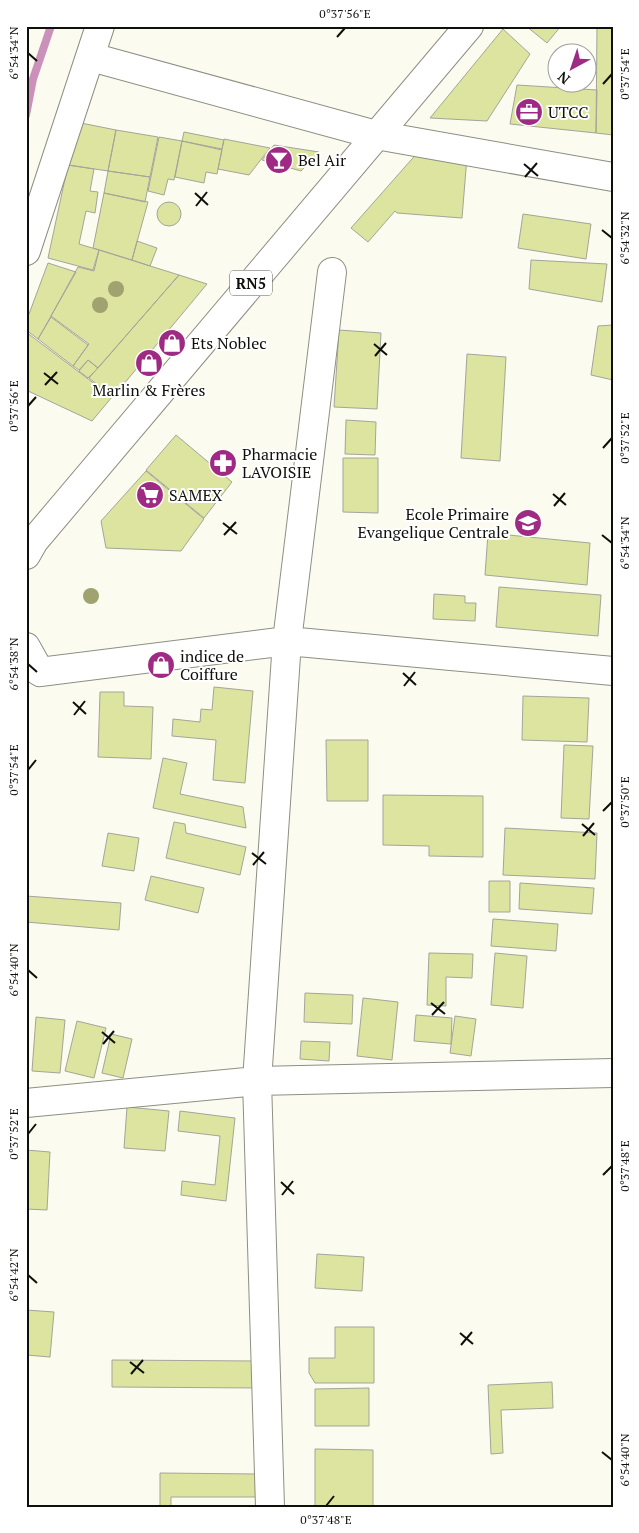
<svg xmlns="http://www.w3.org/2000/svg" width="639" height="1533" viewBox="0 0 639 1533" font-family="'PT Serif',serif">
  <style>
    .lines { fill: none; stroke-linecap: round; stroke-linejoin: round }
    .stream { stroke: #cc91ba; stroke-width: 8 }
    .building { fill: #dde49f; stroke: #a4a599 }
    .street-casing { stroke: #8d8f83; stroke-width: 30 }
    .primary-casing { stroke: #8d8f83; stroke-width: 30 }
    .street { stroke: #fff; stroke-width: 28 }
    .primary { stroke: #fff; stroke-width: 28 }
    .tree { fill: #a0a26f }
    .ticks { fill: none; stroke: #0f0f0b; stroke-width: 2 }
    .labels { text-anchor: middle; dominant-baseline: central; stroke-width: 4; stroke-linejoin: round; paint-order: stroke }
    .shield { fill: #fff; stroke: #575754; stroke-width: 1 }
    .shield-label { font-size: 15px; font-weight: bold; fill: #0f0f0b }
    .poi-label { font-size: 16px; fill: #0f0f0b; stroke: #fff; text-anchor: start }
    .neatline { fill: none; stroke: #0f0f0b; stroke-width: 2 }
    .ticks-label { font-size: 12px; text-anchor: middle; fill: #0f0f0b }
  </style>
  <rect width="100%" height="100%" fill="#fbfcef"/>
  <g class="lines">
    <path class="stream" d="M26,115L33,79L51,26"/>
  </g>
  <path class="building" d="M526,26H561L547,43Z
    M597,26H613V135L596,133Z
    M503,29L530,54L487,121L430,118Z
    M517,85L597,90L596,133L510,124Z
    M76,122L116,130L108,171L68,165Z
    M116,130L158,137L150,177L108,171Z
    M184,132L224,140L222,149L182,141Z
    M159,137L182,141L174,180L168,179L164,195L148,191Z
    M224,139L270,148L249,175L218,169Z
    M182,141L222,150L217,174L206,172L204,183L175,177Z
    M274,145L319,152L301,171L262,160Z
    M419,151L467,157L462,218L397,213L395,211L368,242L351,228Z
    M68,165L94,169L90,191L98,192L95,213L86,211L79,244L99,250L93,270L48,258Z
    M108,171L150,177L145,202L104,193Z
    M104,193L148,202L132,260L93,248Z
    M157 214a12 12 0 1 1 24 0a12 12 0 1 1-24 0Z
    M523,214L591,224L586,259L518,248Z
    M137,241L157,248L150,266L132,260Z
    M99,250L179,275L98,368L88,360L79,370L73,366L89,344L51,316L78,267L94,271Z
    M531,260L607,264L602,302L529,289Z
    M48,263L76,272L38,339L26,330V322Z
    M179,275L207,284L113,397L89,378Z
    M51,317L88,345L73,366L38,339Z
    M613,325V380L591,375L598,326Z
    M339,330L381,333L377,409L334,407Z
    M26,332L112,397L92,421L26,390Z
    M467,354L506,357L500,461L461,458Z
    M88,360L98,368L88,378L79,371Z
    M346,420L376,422L375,455L345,454Z
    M176,435L232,482L204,518L146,470Z
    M343,458H378V513L343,512Z
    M146,471L204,519L181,551L106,548L101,521Z
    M488,533L590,543L587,585L485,575Z
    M499,587L601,595L598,636L496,627Z
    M434,594L465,596V603H476L475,621L433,619Z
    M214,687L253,691L245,783L213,780L216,740L172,736L173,719L200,722L201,709L212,710Z
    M100,692H124V706L153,707L151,759L98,757Z
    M523,696L589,698L587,742L522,740Z
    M326,740H368V801H327Z
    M564,745L593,746L589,819L561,818Z
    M163,758L187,763L180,794L243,807L246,828L153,808Z
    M383,795L483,796V857L429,856V846L383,845Z
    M174,822L185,824L186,833L246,847L240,875L166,858Z
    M505,828L597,833L595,879L503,875Z
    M108,833L139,838L134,871L102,866Z
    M151,876L204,888L198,913L145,900Z
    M489,881H510V912H489Z
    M520,883L594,888L592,914L519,909Z
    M26,896L121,903L119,930L26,922Z
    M493,919L558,924L556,951L491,946Z
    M429,953L473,954L472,978L446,977V1006L427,1005Z
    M495,953L527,956L523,1008L491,1005Z
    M305,993L353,995L352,1024L304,1022Z
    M363,998L398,1002L392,1060L357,1056Z
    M416,1015L452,1018L451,1044L414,1041Z
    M455,1016L476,1019L471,1056L450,1053Z
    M36,1017L65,1020L60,1073L32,1071Z
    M77,1021L106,1028L94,1078L65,1071Z
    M111,1034L132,1039L123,1078L102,1073Z
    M301,1041L330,1042L329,1061L300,1059Z
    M127,1107L169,1111L165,1151L124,1148Z
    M180,1111L235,1118L226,1201L181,1195L182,1181L215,1185L220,1136L178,1131Z
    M26,1150L50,1152L47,1210L26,1209Z
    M317,1254L364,1257L362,1291L315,1288Z
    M26,1310L54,1312L50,1357L26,1355Z
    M335,1327H374V1383H315L309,1373V1358H335Z
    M112,1360L257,1361V1388L112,1387Z
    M552,1382L553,1408L501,1410L503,1453L491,1454L488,1385Z
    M369,1388V1426H315V1389Z
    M315,1449L373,1450V1507H315Z
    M160,1473L258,1474V1497H171V1507H160Z"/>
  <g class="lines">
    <g class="street-casing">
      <path id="street" d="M91,57L376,135L613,177
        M26,251L100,26
        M26,647L40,672L26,662
        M40,672L287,641L613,671
        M26,1103L257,1081L613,1073
        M270,1507L257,1081L287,641L332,272"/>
    </g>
    <g class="primary-casing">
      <path id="primary" d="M26,555L34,541L469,26"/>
    </g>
    <use href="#street" class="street"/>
    <use href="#primary" class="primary"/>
  </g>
  <g class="tree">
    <circle cx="116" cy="289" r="8"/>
    <circle cx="100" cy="305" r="8"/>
    <circle cx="91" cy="596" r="8"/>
  </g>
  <path class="ticks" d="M337,37L345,28M28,53L37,61M603,84L612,74M524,164L538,176M525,177L537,163M195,193L208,205M196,206L207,192M602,230L612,238M374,344L387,355M375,356L386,343M44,373L58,384M45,385L57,372M28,406L36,397M603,448L612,438M553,494L566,505M554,506L565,493M223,523L237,534M224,535L236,522M602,535L612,543M28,664L37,672M403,673L416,685M404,686L415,672M73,702L86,714M74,715L85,701M28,770L36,760M603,811L612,802M582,824L595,835M583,836L594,823M252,853L266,864M253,865L264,852M28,970L37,978M431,1003L445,1014M432,1015L444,1002M102,1032L115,1043M103,1044L114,1031M28,1134L36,1124M603,1175L612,1166M281,1182L294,1194M282,1195L293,1181M28,1275L37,1283M460,1333L473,1344M461,1345L472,1332M130,1362L144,1373M131,1374L143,1360M602,1452L612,1460M326,1506L334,1496"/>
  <defs>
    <g id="office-disc" transform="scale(1.4375)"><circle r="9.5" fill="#9e2a84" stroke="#fff"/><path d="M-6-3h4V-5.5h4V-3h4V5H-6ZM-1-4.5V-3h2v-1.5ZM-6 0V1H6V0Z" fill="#fff"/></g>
    <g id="bar-disc" transform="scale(1.4375)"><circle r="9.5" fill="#9e2a84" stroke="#fff"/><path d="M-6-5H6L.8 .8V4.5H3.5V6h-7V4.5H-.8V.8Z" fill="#fff"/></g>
    <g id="shop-disc" transform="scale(1.4375)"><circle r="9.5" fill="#9e2a84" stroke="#fff"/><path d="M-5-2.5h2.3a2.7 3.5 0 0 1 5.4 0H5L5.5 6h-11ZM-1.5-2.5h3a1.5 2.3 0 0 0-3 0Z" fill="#fff"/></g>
    <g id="pharmacy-disc" transform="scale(1.4375)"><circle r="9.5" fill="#9e2a84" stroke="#fff"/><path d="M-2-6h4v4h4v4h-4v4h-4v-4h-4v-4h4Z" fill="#fff"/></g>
    <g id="supermarket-disc" transform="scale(1.4375)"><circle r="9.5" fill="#9e2a84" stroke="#fff"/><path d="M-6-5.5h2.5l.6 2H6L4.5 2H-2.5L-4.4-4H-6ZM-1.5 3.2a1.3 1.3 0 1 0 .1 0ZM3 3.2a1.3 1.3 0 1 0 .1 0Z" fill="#fff"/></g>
    <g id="school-disc" transform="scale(1.4375)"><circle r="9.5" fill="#9e2a84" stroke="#fff"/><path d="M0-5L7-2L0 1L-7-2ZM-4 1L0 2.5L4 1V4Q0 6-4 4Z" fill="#fff"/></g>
  </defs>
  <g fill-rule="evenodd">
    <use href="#office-disc" x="529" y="112"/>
    <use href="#bar-disc" x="279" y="160"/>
    <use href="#shop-disc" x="172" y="343"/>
    <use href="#shop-disc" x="149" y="363"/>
    <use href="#pharmacy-disc" x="223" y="463"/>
    <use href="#supermarket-disc" x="150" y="495"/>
    <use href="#school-disc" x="528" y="523"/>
    <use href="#shop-disc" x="161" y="665"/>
  </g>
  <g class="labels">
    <rect class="shield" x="230" y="270.5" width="42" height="25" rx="4"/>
    <g class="shield-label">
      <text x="251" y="283">RN5</text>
    </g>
    <g class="poi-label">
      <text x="548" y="112">UTCC</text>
      <text x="298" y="160">Bel Air</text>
      <text x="191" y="343">Ets Noblec</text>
      <text x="149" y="390" text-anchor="middle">Marlin &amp; Frères</text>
      <text x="242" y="454">Pharmacie<tspan x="242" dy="18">LAVOISIE</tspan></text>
      <text x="169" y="495">SAMEX</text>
      <text x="509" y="514" text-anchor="end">Ecole Primaire<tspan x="509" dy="18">Evangelique Centrale</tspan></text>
      <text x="180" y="656">indice de<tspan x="180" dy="18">Coiffure</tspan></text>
    </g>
  </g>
  <rect width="639" height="1533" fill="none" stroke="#ffffff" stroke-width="55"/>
  <g transform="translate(572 68) rotate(220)"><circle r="24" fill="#ffffff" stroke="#9f9f9d"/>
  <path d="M0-4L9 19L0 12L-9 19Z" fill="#9e2a84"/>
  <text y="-8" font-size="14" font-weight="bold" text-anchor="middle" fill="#0f0f0b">N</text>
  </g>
  <rect x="28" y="28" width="584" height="1478" class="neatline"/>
  <g class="ticks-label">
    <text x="345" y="18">0°37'56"E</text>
    <text transform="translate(14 53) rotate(-90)" y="4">6°54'34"N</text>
    <text transform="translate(625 74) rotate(-90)" y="4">0°37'54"E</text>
    <text transform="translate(625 238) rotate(-90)" y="4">6°54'32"N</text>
    <text transform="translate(14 406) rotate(-90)" y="4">0°37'56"E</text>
    <text transform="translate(625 438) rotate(-90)" y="4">0°37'52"E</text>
    <text transform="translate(625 543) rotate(-90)" y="4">6°54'34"N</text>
    <text transform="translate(14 664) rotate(-90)" y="4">6°54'38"N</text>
    <text transform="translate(14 770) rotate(-90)" y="4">0°37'54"E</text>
    <text transform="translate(625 802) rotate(-90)" y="4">0°37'50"E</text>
    <text transform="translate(14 970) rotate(-90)" y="4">6°54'40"N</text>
    <text transform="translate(14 1134) rotate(-90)" y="4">0°37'52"E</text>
    <text transform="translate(625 1166) rotate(-90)" y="4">0°37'48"E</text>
    <text transform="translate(14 1275) rotate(-90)" y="4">6°54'42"N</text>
    <text transform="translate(625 1460) rotate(-90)" y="4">6°54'40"N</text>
    <text x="326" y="1524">0°37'48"E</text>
  </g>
</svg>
